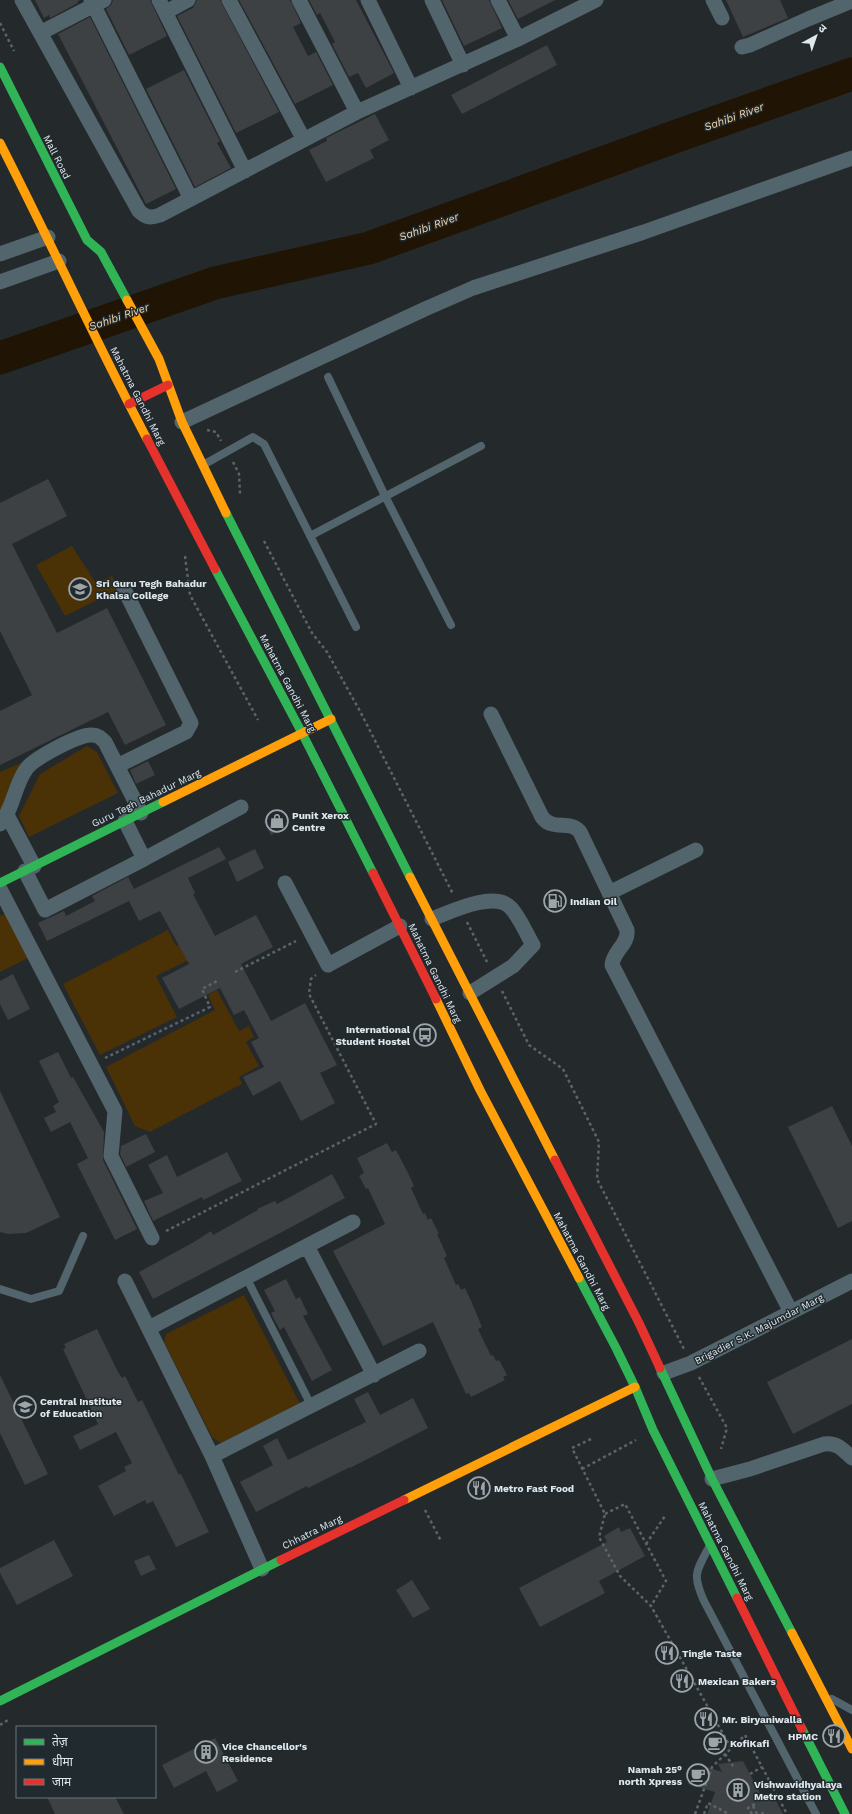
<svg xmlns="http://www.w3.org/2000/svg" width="852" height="1814" viewBox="0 0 852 1814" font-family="'Work Sans','Noto Sans Devanagari',sans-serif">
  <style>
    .green { fill: #4a3106 }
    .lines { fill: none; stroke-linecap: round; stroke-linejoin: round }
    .river { stroke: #201405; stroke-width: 33 }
    .building { fill: #3d4144 }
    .path { stroke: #5a656b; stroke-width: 2.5; stroke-dasharray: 3 3; stroke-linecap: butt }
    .lane { stroke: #52646c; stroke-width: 8 }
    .street { stroke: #52646c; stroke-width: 15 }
    .fast { stroke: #30b455; stroke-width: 9 }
    .slow { stroke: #ff9f0a; stroke-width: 9 }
    .jam { stroke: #e5322d; stroke-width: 9 }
    .labels { text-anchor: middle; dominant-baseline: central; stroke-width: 3; stroke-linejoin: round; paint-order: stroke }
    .street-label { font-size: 10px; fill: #e0e7ea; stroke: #202a2f }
    .poi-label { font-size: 10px; font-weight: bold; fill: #e0e7ea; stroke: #202a2f; text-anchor: start }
    .water-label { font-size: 11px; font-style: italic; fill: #fbd5a3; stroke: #202a2f }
  </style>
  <rect width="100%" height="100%" fill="#24292c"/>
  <path class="green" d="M72,546L96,583L112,576L119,589L65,616L36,565Z
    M87,746L97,752L118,793L29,837L19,816L40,774Z
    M28,760L2,809L0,810V772Z
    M7,913L30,957L0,972V916Z
    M168,930L176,946L189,939L197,956L156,976L177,1017L100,1055L63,984Z
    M217,990L239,1031L249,1026L254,1037L246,1042L259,1066L239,1077L242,1084L150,1132L135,1126L106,1067L215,1010L208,995Z
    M244,1295L300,1404L221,1443L212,1437L164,1342L166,1334Z"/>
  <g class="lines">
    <path class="river" d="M0,358L215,283L369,248L674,137L852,74"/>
  </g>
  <path class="building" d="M35,0H80L77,2L78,3L50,18L49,15L44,18Z
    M113,0H150L167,36L129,55L106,9L111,5Z
    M197,0H220L279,112L236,133L177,16L193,8Z
    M239,0H290L301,23L293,27L308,56L316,52L333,85L295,104Z
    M309,0H356L394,73L366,88L358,73L349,77L332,44L335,42L320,13L317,15Z
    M442,0H489L502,28L464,46Z
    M508,0H555L518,19Z
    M726,0H780L788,18L743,37Z
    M90,17L176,189L146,204L58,34Z
    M547,45L557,65L462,114L451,95Z
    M184,70L220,141L217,143L231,168L195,187L146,89Z
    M375,114L389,140L370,150L374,158L326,182L309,150L327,141L326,138Z
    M48,479L67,516L12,544L57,633L107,608L166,725L125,745L108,712L0,765V711L32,695L0,631V503Z
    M148,761L155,775L136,784L130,770Z
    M278,813L286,827L271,835L264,821Z
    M219,847L226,859L188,878L195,893L193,894L215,936L256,915L273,947L241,964L271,1021L305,1003L337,1065L320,1073L335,1103L301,1121L280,1081L253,1096L243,1077L264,1067L251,1042L259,1038L244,1010L234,1015L220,988L179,1009L162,978L189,964L160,911L139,921L129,901L47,941L38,923L64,911L66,916L95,901L92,896L128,877L134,889Z
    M255,849L264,868L237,882L228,862Z
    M13,974L30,1009L8,1020L0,1004V981Z
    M58,1052L71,1078L73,1077L104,1132L103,1160L137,1229L115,1240L77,1164L88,1158L70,1122L51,1132L44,1118L56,1112L53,1106L59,1102L39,1061Z
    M0,1091L60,1217L26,1233L8,1234L0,1232Z
    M832,1106L852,1146V1221L838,1228L788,1127Z
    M146,1134L155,1152L126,1167L120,1154L121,1146Z
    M387,1143L392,1152L396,1150L408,1173L414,1186L411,1188L423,1214L425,1213L428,1220L431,1218L439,1234H437L447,1256L444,1258L456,1285L458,1284L461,1290L465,1288L472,1303L482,1327L478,1329L491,1356L493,1355L496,1361L499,1360L507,1375L503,1377L505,1380L471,1397L469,1393L466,1394L433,1322L383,1346L333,1251L385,1224L368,1188L366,1189L359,1176L364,1173L357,1158Z
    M227,1152L242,1181L203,1200L202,1197L153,1221L144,1201L163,1193L148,1165L167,1155L177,1177Z
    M332,1174L345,1198L282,1232L153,1299L139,1272L194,1242L211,1231L213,1235L258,1210L257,1209L275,1201L277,1204Z
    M286,1279L296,1299L300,1297L304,1306L308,1314L303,1316L332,1370L312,1381L284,1327L280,1330L275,1321L271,1313L275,1311L264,1290Z
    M97,1329L118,1372L122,1378L125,1376L138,1402L142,1400L179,1475L181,1474L209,1532L176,1547L153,1501L147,1504L145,1500L114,1516L98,1486L126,1471L124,1467L132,1463L116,1432L80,1450L73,1436L98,1424L63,1349L66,1348L64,1344Z
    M852,1339V1404L793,1434L767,1382Z
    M0,1375L48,1474L25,1485L0,1433Z
    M368,1392L380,1415L413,1398L428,1428L350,1468V1467L308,1488L307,1486L256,1512L240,1482L273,1465L263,1446L277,1438L288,1460L366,1422L354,1399Z
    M619,1527L621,1532L630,1528L645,1556L599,1581L605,1593L540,1627L519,1588L607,1542L604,1536Z
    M54,1540L73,1576L17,1605L0,1573V1568Z
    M149,1555L156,1569L141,1576L134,1561Z
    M412,1580L430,1609L413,1618L396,1590Z
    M215,1738L238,1781L217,1792L206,1771L174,1788L162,1765Z
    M743,1761L764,1800L773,1795L783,1814H707L715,1792L688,1784L695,1763L722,1772L718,1764Z
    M47,1797H115L124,1814H55Z"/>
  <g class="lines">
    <path class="path" d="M0,23L14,51
      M207,430L216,432L221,441
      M233,462L239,474L240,494
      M264,541L312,633L327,652L361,713L453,894
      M185,556L190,595L258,720
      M467,922L487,962
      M235,972L296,941
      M502,991L529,1045L563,1069L599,1142L597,1179L684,1349
      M105,1058L210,1007L202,989L217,981
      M166,1231L376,1124L309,994L311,979L316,975
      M699,1377L727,1428L721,1449
      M591,1439L572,1448L605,1514L599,1537L620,1576L651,1606L731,1748
      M582,1469L636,1440
      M425,1510L441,1541
      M605,1514L625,1504L666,1581L651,1606
      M646,1544L665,1516
      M0,1725L8,1720
      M725,1754L733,1766
      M750,1774L762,1767
      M753,1806L757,1814
      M762,1812L763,1814
      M695,1814L712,1767L745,1735L787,1814
      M704,1814L708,1803L727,1813
      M752,1814L748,1808L757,1803"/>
    <path class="lane" d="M328,377L385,496L451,625
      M203,465L253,437L264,444L356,627
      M310,536L481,446
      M246,1277L312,1407
      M0,1289L31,1299L59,1291L83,1236
      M709,1547C696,1572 692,1574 704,1601L816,1814
      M832,1699L852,1710"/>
    <path class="street" d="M22,0L139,211C146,218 151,218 160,215L357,112L518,39L596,0
      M91,0L191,199
      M159,0L245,171
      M229,0L304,140
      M299,0L357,112
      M368,0L411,88
      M432,0L463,65
      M498,0L518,39
      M713,0L722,18
      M166,12L188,0
      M40,33L104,0
      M742,47L750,45L808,19L852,1
      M0,254L48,237
      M0,282L59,261
      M182,422L425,309L473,288L644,232L852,158
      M491,714L542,817C553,832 570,819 580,832L627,930C629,944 613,951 612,965L791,1312
      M117,766L186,732L191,723L124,589
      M7,815L34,866
      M0,824C14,808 14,785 27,768C35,758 79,734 92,735C98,735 101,738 105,742L141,813
      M144,859L241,807
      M25,871L45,910L144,859L125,821
      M285,883L328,965L400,926
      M0,889L115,1111L111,1156L152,1238
      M609,893L696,850
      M432,919C450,912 495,890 511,908C520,918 526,933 533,945L513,966L470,993
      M307,1246L374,1375
      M125,1281L212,1456L262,1569
      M149,1328L353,1222
      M664,1373L691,1363L852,1281
      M212,1456L419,1351
      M712,1479L750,1469L824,1444C837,1442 843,1450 852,1458"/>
    <path class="fast" d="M0,67L87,240L101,252L127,300
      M226,513L410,877
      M215,569L302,733L373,873
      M0,883L163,802
      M579,1278L616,1348L635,1387L653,1430L737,1598
      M660,1368L712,1479L792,1633
      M0,1701L281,1560
      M802,1729L845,1814"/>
    <path class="slow" d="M0,143C50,241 96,342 147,439
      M127,300L159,359L182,422L226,513
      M163,802L331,719
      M410,877L555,1160
      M436,999L480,1090L579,1278
      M404,1500L635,1387
      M792,1633L852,1749"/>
    <path class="jam" d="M129,404L168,385
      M147,439L215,569
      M373,873L436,999
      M555,1160L639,1323L660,1368
      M281,1560L404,1500
      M737,1598L802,1729"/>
  </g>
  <defs>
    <g id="university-ring" transform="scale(1.15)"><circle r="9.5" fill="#202a2f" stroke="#9ea4a8" stroke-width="1.5"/><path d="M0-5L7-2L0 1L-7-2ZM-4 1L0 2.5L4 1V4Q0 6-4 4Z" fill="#9ea4a8"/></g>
    <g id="shop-ring" transform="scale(1.15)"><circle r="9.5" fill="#202a2f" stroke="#9ea4a8" stroke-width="1.5"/><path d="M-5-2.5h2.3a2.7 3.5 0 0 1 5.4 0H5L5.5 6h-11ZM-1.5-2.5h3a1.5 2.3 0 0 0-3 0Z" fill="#9ea4a8"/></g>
    <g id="fuel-ring" transform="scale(1.15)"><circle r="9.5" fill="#202a2f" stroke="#9ea4a8" stroke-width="1.5"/><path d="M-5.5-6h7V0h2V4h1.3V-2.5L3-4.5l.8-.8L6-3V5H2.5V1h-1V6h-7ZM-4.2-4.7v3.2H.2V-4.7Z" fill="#9ea4a8"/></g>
    <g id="bus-ring" transform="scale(1.15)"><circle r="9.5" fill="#202a2f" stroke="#9ea4a8" stroke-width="1.5"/><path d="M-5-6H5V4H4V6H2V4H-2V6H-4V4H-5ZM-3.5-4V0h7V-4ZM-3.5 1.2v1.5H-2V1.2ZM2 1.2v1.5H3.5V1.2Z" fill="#9ea4a8"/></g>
    <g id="restaurant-ring" transform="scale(1.15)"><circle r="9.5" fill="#202a2f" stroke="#9ea4a8" stroke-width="1.5"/><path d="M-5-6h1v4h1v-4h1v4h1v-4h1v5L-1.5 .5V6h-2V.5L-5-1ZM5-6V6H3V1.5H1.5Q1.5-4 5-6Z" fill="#9ea4a8"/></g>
    <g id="cafe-ring" transform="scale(1.15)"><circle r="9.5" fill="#202a2f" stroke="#9ea4a8" stroke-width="1.5"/><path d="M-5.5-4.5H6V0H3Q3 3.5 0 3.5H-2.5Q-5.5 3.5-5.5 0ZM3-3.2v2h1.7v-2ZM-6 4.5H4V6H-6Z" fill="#9ea4a8"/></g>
    <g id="building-ring" transform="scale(1.15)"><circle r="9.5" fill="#202a2f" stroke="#9ea4a8" stroke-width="1.5"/><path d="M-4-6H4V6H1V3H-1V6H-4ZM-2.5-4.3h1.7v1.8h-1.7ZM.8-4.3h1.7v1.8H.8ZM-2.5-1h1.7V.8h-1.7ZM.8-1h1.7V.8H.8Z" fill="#9ea4a8"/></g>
  </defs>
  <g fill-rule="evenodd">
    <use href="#university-ring" x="80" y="589"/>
    <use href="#shop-ring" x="277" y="821"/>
    <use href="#fuel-ring" x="555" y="901"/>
    <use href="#bus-ring" x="425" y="1035"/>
    <use href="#university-ring" x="25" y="1407"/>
    <use href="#restaurant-ring" x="479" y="1488"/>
    <use href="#restaurant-ring" x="667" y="1653"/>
    <use href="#restaurant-ring" x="682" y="1681"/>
    <use href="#restaurant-ring" x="706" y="1719"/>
    <use href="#restaurant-ring" x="834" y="1736"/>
    <use href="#cafe-ring" x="715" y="1743"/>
    <use href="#building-ring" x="206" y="1752"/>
    <use href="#cafe-ring" x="698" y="1775"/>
    <use href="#building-ring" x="738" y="1790"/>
  </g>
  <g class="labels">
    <g class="street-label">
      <text transform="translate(57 157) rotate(63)">Mall Road</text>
      <text transform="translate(138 396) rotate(63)">Mahatma Gandhi Marg</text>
      <text transform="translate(288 683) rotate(62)">Mahatma Gandhi Marg</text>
      <text transform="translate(146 798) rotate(-26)">Guru Tegh Bahadur Marg</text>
      <text transform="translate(435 973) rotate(64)">Mahatma Gandhi Marg</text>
      <text transform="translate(582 1261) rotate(62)">Mahatma Gandhi Marg</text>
      <text transform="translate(759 1329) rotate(-27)">Brigadier S.K. Majumdar Marg</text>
      <text transform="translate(312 1532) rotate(-26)">Chhatra Marg</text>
      <text transform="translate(726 1551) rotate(63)">Mahatma Gandhi Marg</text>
    </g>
    <g class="poi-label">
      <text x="96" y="583">Sri Guru Tegh Bahadur<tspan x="96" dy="12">Khalsa College</tspan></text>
      <text x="292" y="815">Punit Xerox<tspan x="292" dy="12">Centre</tspan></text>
      <text x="570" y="901">Indian Oil</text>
      <text x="410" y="1029" text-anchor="end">International<tspan x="410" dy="12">Student Hostel</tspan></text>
      <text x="40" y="1401">Central Institute<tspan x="40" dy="12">of Education</tspan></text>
      <text x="494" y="1488">Metro Fast Food</text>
      <text x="682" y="1653">Tingle Taste</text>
      <text x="698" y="1681">Mexican Bakers</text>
      <text x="722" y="1719">Mr. Biryaniwalla</text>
      <text x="818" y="1736" text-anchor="end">HPMC</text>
      <text x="730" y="1743">KofiKafi</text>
      <text x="222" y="1746">Vice Chancellor's<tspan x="222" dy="12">Residence</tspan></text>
      <text x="682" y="1769" text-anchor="end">Namah 25°<tspan x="682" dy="12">north Xpress</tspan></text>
      <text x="754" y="1784">Vishwavidhyalaya<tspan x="754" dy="12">Metro station</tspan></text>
    </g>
    <g class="water-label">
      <text transform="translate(734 117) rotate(-20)">Sahibi River</text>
      <text transform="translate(429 227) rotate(-20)">Sahibi River</text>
      <text transform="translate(119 317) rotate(-19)">Sahibi River</text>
    </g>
  </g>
  <rect x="16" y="1726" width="140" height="72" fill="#202a2f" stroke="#6d767a"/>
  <rect x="24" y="1739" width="20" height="6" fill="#30b455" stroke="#6d767a"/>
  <text x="52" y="1746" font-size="12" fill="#e0e7ea">तेज़</text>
  <rect x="24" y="1759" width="20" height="6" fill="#ff9f0a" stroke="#6d767a"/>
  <text x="52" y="1766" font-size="12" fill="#e0e7ea">धीमा</text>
  <rect x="24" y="1779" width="20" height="6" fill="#e5322d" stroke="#6d767a"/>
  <text x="52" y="1786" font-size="12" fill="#e0e7ea">जाम</text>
  <g transform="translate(816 36) rotate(40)" stroke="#202a2f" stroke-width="3" paint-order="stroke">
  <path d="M0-3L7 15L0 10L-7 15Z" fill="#e0e7ea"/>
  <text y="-6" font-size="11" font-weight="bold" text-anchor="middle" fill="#e0e7ea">उ</text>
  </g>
</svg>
